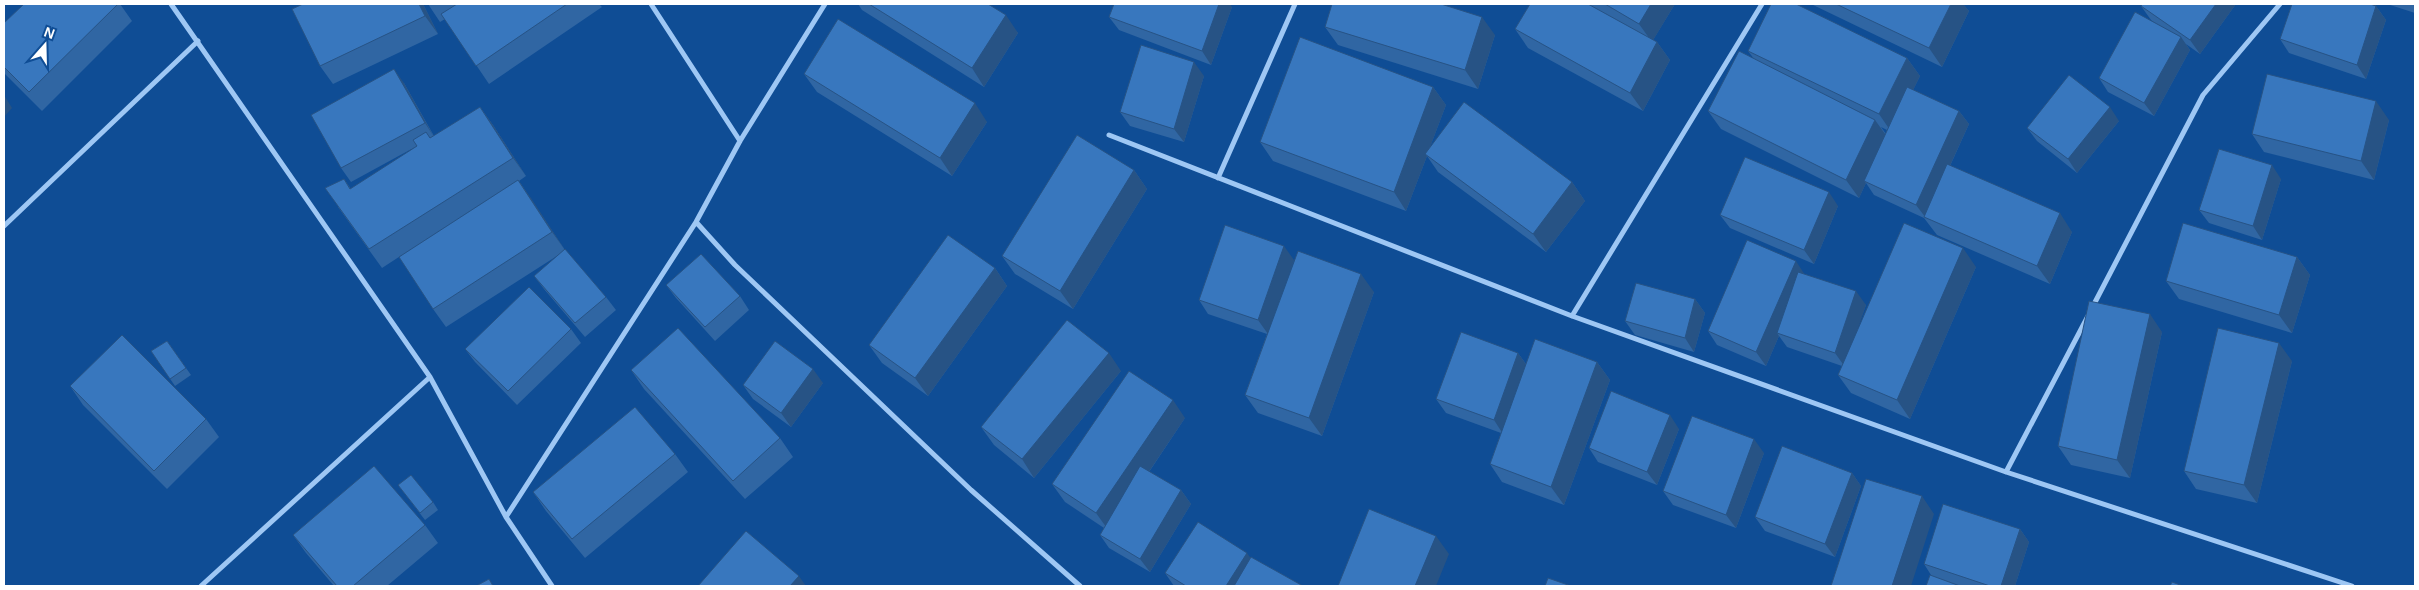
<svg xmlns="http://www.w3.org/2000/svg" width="2419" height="590" viewBox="0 0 2419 590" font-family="Arial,sans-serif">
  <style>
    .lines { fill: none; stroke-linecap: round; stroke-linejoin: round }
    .minor { stroke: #9ec7f4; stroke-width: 5 }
    .wall { fill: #3066a3; fill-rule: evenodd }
    .shaded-wall { fill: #275385 }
    .building { fill: #3877be; stroke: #275385 }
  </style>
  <rect width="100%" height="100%" fill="#0f4d95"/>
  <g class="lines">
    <path class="minor" d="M171,4L430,377L506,517L552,586
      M651,4L740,141
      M1109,135L1572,316L2006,472L2352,586
      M1218,178L1295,4
      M696,222L735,265L971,490L1080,586
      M4,226L198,41
      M2092,308L2203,95L2280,4
      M1572,316L1762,4
      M2006,472L2088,316
      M506,517L696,222L740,141L825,4
      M201,586L430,377"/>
  </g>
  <path class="wall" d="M24,4H120L132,21L42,111L4,73V23Z
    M303,4H423L438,34L333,84L320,66Z
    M428,4H599L602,7L489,84L445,19L440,22Z
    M858,4H988L1018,33L984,87L862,10Z
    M1530,4H1675L1653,40L1657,42L1670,60L1643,111L1528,48L1515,29Z
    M1811,4H1963L1969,11L1942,67Z
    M2143,4H2236L2200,54L2186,44L2190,50L2154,116L2108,92L2099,78L2156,24L2151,20L2141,6Z
    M2387,4H2415V13Z
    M2376,6L2386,20L2366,79L2289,53L2280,39Z
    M1232,7L1211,65L1119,30L1109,17Z
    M1325,27L1495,35L1478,89L1338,45Z
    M1748,51L1907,58L1920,76L1913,90L1959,111L1969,124L1950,166L2072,232L2050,284L1937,235L1924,218L1874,195L1866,183L1859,198L1721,129L1708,111L1754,59ZM1881,127L1887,130L1886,134Z
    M804,74L987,122L952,176L817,92Z
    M1204,76L1184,142L1130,126L1120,112Z
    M404,83L434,136L480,107L493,125L526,176L519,181L565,250L606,297L616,310L585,337L544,289L534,276L560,254L446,327L433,309L402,255L382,268L338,207L344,179L351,189L417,146L351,182L341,168Z
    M1433,87L1446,105L1430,147L1572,182L1585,201L1546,252L1438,172L1427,156L1406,211L1273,161L1260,142Z
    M2389,120L2374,180L2264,152L2252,134Z
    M2119,121L2077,173L2037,141L2027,128Z
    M1134,170L1147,189L1073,309L1015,274L1002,256Z
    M2281,179L2262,240L2209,223L2199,210Z
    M1838,206L1814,264L1730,228L1720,215Z
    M2297,257L2310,275L2292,333L2179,299L2166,281Z
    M1294,260L1280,298L1374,292L1322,436L1258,413L1245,395L1267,334L1208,314L1199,300Z
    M1976,267L1910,419L1851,393L1838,375L1842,366L1787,347L1779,336L1766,366L1717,345L1708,331L1805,274L1866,305L1857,329Z
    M995,268L1007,286L928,396L882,363L869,345Z
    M666,285L740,296L749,310L715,341L676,298Z
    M1695,299L1705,313L1694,352L1635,335L1625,321Z
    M571,329L581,343L517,405L475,362L465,349Z
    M2162,332L2130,478L2071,465L2058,446Z
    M167,341L191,375L175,386L151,351Z
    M1518,353L1526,364L1597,362L1610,380L1564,505L1502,482L1490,464L1501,433L1446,413L1436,399Z
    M2292,361L2257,503L2196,489L2184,471Z
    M631,370L780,438L793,457L745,499L644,389Z
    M1121,371L1034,478L994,445L981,427Z
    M823,383L791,427L753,399L743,385Z
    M70,386L206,419L219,437L167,489L83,405Z
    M1185,418L1149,472L1181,490L1191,504L1150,572L1109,548L1100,535L1104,528L1065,502L1052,484Z
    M1679,429L1657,485L1598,462L1589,448Z
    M1764,453L1736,528L1673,505L1663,491Z
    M675,454L688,472L585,558L546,511L533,492Z
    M1852,473L1861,486L1835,557L1765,531L1755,517Z
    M398,485L433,502L438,510L425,520Z
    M425,525L438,543L387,586H334L306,553L293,535Z
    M2020,529L2029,542L2015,586H1926L1931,575L1924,564Z
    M1250,558L1303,586H1174L1165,573Z"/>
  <path class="shaded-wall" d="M419,4H423L438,34L425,16Z
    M1219,4H1230L1232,7L1211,65L1202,51Z
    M1651,4H1675L1652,42L1639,24Z
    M1951,4H1963L1969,11L1942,67L1929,48Z
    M2216,4H2236L2200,54L2190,40Z
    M2376,6L2386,20L2366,79L2357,65Z
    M1006,15L1018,33L984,87L972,68Z
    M1482,17L1495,35L1478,89L1465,70Z
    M2181,37L2190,50L2154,116L2144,103Z
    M1657,42L1670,60L1643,111L1630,93Z
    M1907,58L1920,76L1892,133L1879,114Z
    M1194,62L1204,76L1184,142L1174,129Z
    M394,69L404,83L434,137L425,123Z
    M1433,87L1446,105L1427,155L1425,154L1427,156L1406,211L1394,192Z
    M4,95L12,108L4,117Z
    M2376,101L2389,120L2374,180L2361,161Z
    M975,103L987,122L952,176L940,158Z
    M480,107L493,125L526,176L513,158Z
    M2110,107L2119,121L2077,173L2068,159Z
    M1959,111L1969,124L1926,218L1916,205Z
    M1875,120L1888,138L1864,181L1866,183L1859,198L1846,180Z
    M2272,165L2281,179L2262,240L2253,226Z
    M1134,170L1147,189L1073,309L1060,291Z
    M518,180L531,198L565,250L552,232Z
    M1572,182L1585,201L1546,252L1533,234Z
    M1829,192L1838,206L1814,264L1804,250Z
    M2060,213L2072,232L2050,284L2037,266Z
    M1284,246L1294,260L1268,334L1258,320Z
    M1963,248L1976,267L1910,419L1897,400Z
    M2297,257L2310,275L2292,333L2279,315Z
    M1796,261L1805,275L1777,333L1779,336L1766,366L1756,352Z
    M995,268L1007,286L928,396L915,378Z
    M1361,274L1374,292L1322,436L1309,418Z
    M1856,291L1866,305L1845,367L1835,353Z
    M1695,299L1705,313L1694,352L1685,338Z
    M2150,314L2162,332L2130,478L2117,460Z
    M2279,343L2292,361L2257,503L2244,485Z
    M1109,353L1121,371L1034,478L1022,459Z
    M1518,353L1528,367L1503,434L1494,420Z
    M1597,362L1610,380L1564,505L1551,487Z
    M813,369L823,383L791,427L781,413Z
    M1173,400L1185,418L1109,531L1096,513Z
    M1670,415L1679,429L1657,485L1647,472Z
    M1754,439L1764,453L1736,528L1726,515Z
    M1852,473L1861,486L1835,557L1825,544Z
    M1181,490L1191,504L1150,572L1140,559Z
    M1922,496L1934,514L1911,586H1892Z
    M2020,529L2029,542L2015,586H2001Z
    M1436,536L1449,554L1436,586H1415Z
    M1247,553L1257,567L1244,586H1226Z
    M799,576L806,586H790Z"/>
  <path class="building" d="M24,4H118L29,92L4,67V23Z
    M303,4H419L425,16L320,66L292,9Z
    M457,4H567L476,66L441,14Z
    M869,4H988L1006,15L972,68Z
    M1114,4H1219L1202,51L1109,17Z
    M1332,4H1441L1482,17L1465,70L1325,27Z
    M1530,4H1588L1657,42L1630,93L1515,29Z
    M1605,4H1651L1639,24Z
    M1771,4H1796L1907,58L1879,114L1748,51Z
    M1836,4H1951L1929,48Z
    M2143,4H2216L2190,40L2141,6Z
    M2292,4H2370L2376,6L2357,65L2280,39Z
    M2135,12L2181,37L2144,103L2099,78Z
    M838,19L975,103L940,158L804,74Z
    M1300,37L1433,87L1394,192L1260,142Z
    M1141,45L1194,62L1174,129L1120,112Z
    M1739,51L1875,120L1846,180L1708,111Z
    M394,69L425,123L341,168L311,115Z
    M2267,74L2376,101L2361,161L2252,134Z
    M2069,75L2110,107L2068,159L2027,128Z
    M1907,87L1959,111L1916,205L1864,181Z
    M1464,102L1572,182L1533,234L1425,154Z
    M480,107L513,158L369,249L325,188L344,179L350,189L417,146L413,140L426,132L430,138Z
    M1077,135L1134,170L1060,291L1002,256Z
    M2219,149L2272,165L2253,226L2199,210Z
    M1745,157L1829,192L1804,250L1720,215Z
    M1947,164L2060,213L2037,266L1924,217Z
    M518,180L552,232L433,309L399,257Z
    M1904,223L1963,248L1897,400L1838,375Z
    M2183,223L2297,257L2279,315L2166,281Z
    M1225,225L1284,246L1258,320L1199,300Z
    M948,235L995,268L915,378L869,345Z
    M1747,240L1796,261L1756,352L1708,331Z
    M565,249L606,297L575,323L534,276Z
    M1298,251L1361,274L1309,418L1245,395Z
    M701,254L740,296L705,327L666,285Z
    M1798,272L1856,291L1835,353L1777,333Z
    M1636,283L1695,299L1685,338L1625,321Z
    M529,287L571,329L508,391L465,349Z
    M2089,301L2150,314L2117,460L2058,446Z
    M1067,320L1109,353L1022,459L981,427Z
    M678,328L780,438L733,481L631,370Z
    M2218,328L2279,343L2244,485L2184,471Z
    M1461,332L1518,353L1494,420L1436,399Z
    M122,335L206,419L154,471L70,386Z
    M1535,339L1597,362L1551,487L1490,464Z
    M167,341L186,368L170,379L151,351Z
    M775,341L813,369L781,413L743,385Z
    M1129,371L1173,400L1096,513L1052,484Z
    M1611,391L1670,415L1647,472L1589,448Z
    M635,407L675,454L572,539L533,492Z
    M1692,416L1754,439L1726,515L1663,491Z
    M1782,446L1852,473L1825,544L1755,517Z
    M374,466L425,525L353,586H337L293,535Z
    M1140,466L1181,490L1140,559L1100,535Z
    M411,475L433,502L420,513L398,485Z
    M1866,479L1922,496L1892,586H1831Z
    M1943,504L2020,529L2001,586H1990L1924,564Z
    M1369,509L1436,536L1415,586H1338Z
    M1198,522L1247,553L1226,586H1186L1165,573Z
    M746,531L799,576L790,586H698Z
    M1251,557L1303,586H1234Z
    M1930,575L1960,586H1926Z
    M1548,578L1571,586H1545Z
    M489,579L493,586H476Z
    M2172,582L2183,586H2170Z"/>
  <rect width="2419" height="590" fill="none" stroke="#ffffff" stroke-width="10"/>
  <g transform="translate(45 45) rotate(20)" stroke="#0f4d95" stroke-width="4" paint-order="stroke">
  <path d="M0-4L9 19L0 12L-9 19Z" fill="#ffffff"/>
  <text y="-8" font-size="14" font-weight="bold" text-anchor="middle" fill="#ffffff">N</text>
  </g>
</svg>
